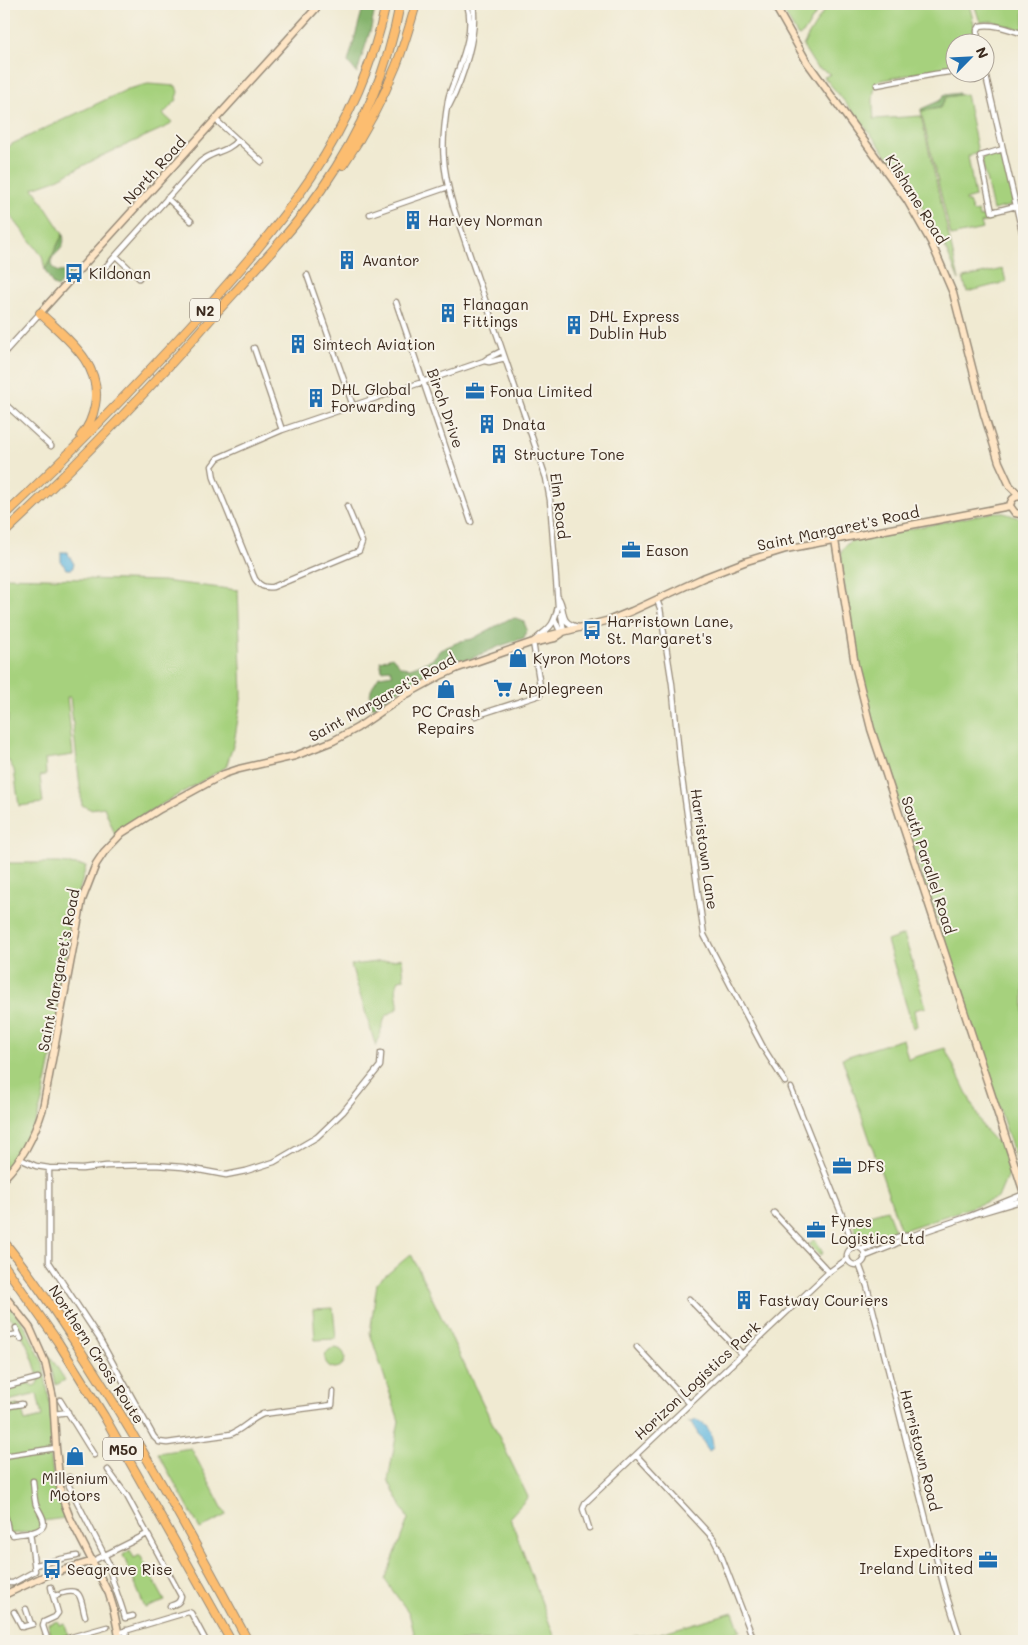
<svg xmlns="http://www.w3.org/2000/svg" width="1028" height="1645" viewBox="0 0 1028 1645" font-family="Mali,sans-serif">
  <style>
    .green { fill: #a6d17d; stroke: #707e4e }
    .forest { fill: #84b36c; stroke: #606e45 }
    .water { fill: #62b8df; stroke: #4e717e }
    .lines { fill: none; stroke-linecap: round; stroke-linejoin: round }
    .street-casing { stroke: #968a78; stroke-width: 7 }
    .secondary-casing { stroke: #968a78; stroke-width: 9 }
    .highway-casing { stroke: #968a78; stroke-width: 10 }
    .street { stroke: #fff; stroke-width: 4.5 }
    .secondary { stroke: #fee5c5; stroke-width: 6 }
    .highway { stroke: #fcbd6f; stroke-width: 8 }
    .labels { text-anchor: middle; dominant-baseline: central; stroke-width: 4; stroke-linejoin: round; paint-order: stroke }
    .shield { fill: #f7f3e8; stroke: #73665b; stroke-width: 1 }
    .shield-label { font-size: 14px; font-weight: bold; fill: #3b2a1e }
    .street-label { font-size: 15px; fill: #3b2a1e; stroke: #f7f3e8 }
    .poi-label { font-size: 15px; fill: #3b2a1e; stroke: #f7f3e8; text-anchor: start }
  </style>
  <rect width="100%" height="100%" fill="#f7f3e8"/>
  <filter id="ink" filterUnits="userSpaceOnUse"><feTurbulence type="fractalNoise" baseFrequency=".02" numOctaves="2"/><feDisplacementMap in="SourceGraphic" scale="10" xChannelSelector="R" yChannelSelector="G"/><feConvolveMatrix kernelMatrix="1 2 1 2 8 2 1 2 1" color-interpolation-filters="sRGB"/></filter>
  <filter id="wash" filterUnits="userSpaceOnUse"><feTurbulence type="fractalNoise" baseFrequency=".0096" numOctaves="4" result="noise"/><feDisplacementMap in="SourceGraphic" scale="20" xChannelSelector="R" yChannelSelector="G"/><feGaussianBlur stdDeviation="1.12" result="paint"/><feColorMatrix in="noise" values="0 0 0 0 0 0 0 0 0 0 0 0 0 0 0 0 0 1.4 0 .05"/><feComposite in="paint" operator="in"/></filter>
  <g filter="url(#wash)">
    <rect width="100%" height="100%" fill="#f0ead2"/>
    <path class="green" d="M779,4H822L803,34L798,36Z
      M828,4H969L974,24L976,42H956L955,67L932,70L878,81C871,93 873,105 874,119L921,116L959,280C951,262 944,242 933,225C902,172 863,123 824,77L831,74L816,67L803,46L807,38Z
      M974,4H1024V31L992,21L980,22Z
      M148,84L176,86L178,92L176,98L177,100L163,114L172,122L168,126L102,156L53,181L33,188L63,234L45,270L42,256L4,207V151L12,144L128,89Z
      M966,94L978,153L968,156L975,197L965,200L966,202H969L973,212L978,211L979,217L991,215L992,220L981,223L983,229L951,236L921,111L939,108L946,97Z
      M1002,151L1014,205L993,210L982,161L983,157Z
      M1003,269L1006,282L967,292L963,278Z
      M994,512C1006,512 1014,517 1024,519V1183L874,731L856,658L843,578L841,553L844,547L849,542L854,540Z
      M4,577L162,581L238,590L242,694L234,743L226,767L138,818L116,837L104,807L90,809L82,805L70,697H67L73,755L45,759L46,775L40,776L43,803L19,806L14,770L9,761H4V722H8L7,703H4Z
      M4,856L5,863H59L86,866L70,926L59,1020L43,1098L36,1122L23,1147L4,1173Z
      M904,935L926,1007L914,1010L917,1026L913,1028L887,941Z
      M402,958L404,979L399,980C393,990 399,998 398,1008L385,1017L376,1047L351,965L393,960Z
      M903,1039L908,1059L945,1048L984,1129L995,1141L1001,1140L1011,1167L998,1198L901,1231L842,1058Z
      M887,1210L896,1233L863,1242L859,1240L852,1220Z
      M814,1239L823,1253L819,1255L809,1245Z
      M411,1254L528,1497L510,1517L556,1641H416L409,1613L385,1580L408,1519L388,1480L399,1421L370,1333L377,1283Z
      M4,1299L24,1324L43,1363L50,1405L53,1440L49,1445L54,1481L65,1518L43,1521L38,1531L10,1534L4,1515V1407L17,1405L21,1407L25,1421L42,1417L37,1394L4,1402L6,1398L8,1388L28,1383L33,1386L36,1385L39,1380C33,1356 24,1333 8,1315L4,1316Z
      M333,1308L336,1339L315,1340L313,1309Z
      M325 1358a10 10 0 1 1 20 0a10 10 0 1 1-20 0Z
      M50,1356L65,1380L56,1385L48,1357Z
      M191,1448L226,1515L200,1529L158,1453Z
      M130,1550L134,1558L140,1555L165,1601L145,1608L123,1555Z
      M733,1612L740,1631L711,1641H699L695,1634L675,1641H609L616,1638L657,1634Z
      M58,1621L59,1625L65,1623L68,1635L52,1638L48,1624Z"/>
    <path class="forest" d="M364,4H376L371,28L357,73L348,62Z
      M959,93V95L946,97L940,108L921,111V109L939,101L945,95Z
      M63,234C66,246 60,250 52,258V267L58,272L72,271L58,287L53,285L45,270Z
      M516,618L524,622L527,630L524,638L500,646L399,690L373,708C367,693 371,689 379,676L393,674L390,669L382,670L380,661L392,657L401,667L410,668L432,660L440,650L461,641L472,639L509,619Z"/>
    <path class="water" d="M61,552H67L74,564L72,569H66L61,561Z
      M696,1420C709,1424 713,1436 713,1448L709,1451L692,1424L688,1422H692Z"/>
  </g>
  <g filter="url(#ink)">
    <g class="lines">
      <g class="street-casing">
        <path id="street" d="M467,4C475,30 463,57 454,82C452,87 449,94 448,100C441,144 441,165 454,209L546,478L550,500L558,606C553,630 548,627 533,642L541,692L540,695L475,716
          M978,42L977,31L980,26C993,23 1011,30 1024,34
          M985,72L1024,240
          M877,85L935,74L956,71
          M449,106C463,79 478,33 473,4
          M216,120L262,162
          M1003,149L980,156L992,212L1016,206
          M167,198L191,221
          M370,214L448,187
          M116,256L139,278
          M101,272L200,162C214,150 225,154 238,140
          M307,275L353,406
          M396,302L471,522
          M254,348L282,430
          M4,353L40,313
          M484,361L489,362L505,358
          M4,403L51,446
          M347,506L362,542L359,551L273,587C264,588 260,586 255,579L214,478L212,466L218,458L282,430L484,361L488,358L502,351
          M558,597C567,610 557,622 578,627
          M657,600L660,608L672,684L680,764L704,935L764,1049L785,1082
          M561,614L564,632
          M555,620L559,629L564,632
          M791,1088L848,1230L853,1247
          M20,1159L36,1166L49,1168L82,1169L106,1166L155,1165L183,1167L226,1175L246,1171L274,1162L317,1137L343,1112L380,1066L381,1053
          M49,1168V1262L99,1338L154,1437L159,1442L167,1443L231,1434C243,1429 251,1419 263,1414L332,1405L333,1392
          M774,1213L829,1272
          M980,1213L1024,1200
          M847 1256a9 9 0 1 1 18 0a9 9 0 1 1-18 0Z
          M862,1249L901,1236H910
          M864,1257L889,1247L911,1236L970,1216L1024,1194
          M859,1264L867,1286L928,1527L946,1594L961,1641
          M689,1299L742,1354
          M16,1328L21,1339
          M4,1337L18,1334
          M637,1347L690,1404
          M4,1387L38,1378
          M4,1387V1396
          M60,1400L94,1455
          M4,1407L22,1404
          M54,1414L68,1412
          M636,1455L713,1538L719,1550L754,1641
          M4,1456L56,1448
          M108,1470L127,1496L181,1596C180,1603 176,1604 170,1606
          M69,1477V1486L109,1564C110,1579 121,1601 125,1618L133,1616
          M4,1515L6,1519L8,1531L13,1535C21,1533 34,1534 40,1529C49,1524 39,1511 36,1505C34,1498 34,1489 33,1481
          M589,1528L583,1509L585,1503L829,1272L847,1259
          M93,1561L147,1534
          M35,1565C50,1562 63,1558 77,1556
          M5,1579L7,1583H13L35,1571L30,1532
          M51,1587L53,1596
          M62,1593C83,1587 80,1599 85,1616
          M26,1609L31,1624
          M14,1612L22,1627L33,1624
          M126,1630L127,1641
          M118,1633L188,1612L191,1613L206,1641
          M48,1641L43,1626L44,1622L55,1617L58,1613L53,1596L58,1595
          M57,1641L107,1627"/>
      </g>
      <g class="secondary-casing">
        <path id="secondary" d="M774,4L807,62L907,200L931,242L953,293L984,414L999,462L1010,486L1020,496
          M40,313L320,4
          M1024,498C1017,494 1011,498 1010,506L1015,513L1020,514L1024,513
          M835,540L855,665L871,729L1024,1193
          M537,642L555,638L561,634
          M4,1178C23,1159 35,1134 43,1108L82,900L96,864L104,852L122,833L160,809L224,774L239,769L295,756L333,741L357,728L407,694L440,676L458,668L533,642L543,637L610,620L632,611L703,578L747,561L786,549L1010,506
          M4,1295L30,1328L45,1362L53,1398L56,1448L61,1495L70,1518L109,1594L113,1607L120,1641
          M4,1595L47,1575L93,1561"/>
      </g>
      <g class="highway-casing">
        <path id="highway" d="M343,165C364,134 382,101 396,66C404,46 410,25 416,4
          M40,313C66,338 103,364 95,405C93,416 89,427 81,436
          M4,516C69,455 131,391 191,325C278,228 359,135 386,4
          M4,533C78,464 149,390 216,313C252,273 290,234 321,190C360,134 388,70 400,4
          M4,1242C37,1282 65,1327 93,1370C149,1458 199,1550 248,1641
          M4,1265L58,1342L104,1416L231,1641"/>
      </g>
      <use href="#street" class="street"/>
      <use href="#secondary" class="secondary"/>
      <use href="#highway" class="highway"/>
    </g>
  </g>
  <defs>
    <g id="building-bare" transform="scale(1.5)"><path d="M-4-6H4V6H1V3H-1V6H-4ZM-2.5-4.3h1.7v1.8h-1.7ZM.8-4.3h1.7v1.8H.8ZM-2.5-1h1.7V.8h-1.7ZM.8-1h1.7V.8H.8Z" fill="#1f6fb2" stroke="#f7f3e8" stroke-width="2.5" paint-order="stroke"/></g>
    <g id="bus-bare" transform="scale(1.5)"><path d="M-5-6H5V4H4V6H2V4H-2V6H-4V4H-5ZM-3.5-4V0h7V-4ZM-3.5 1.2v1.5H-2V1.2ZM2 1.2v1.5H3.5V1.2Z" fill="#1f6fb2" stroke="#f7f3e8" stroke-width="2.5" paint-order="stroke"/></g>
    <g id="office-bare" transform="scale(1.5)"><path d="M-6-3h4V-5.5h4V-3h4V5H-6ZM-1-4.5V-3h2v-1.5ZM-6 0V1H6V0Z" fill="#1f6fb2" stroke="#f7f3e8" stroke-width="2.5" paint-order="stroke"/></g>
    <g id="shop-bare" transform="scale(1.5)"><path d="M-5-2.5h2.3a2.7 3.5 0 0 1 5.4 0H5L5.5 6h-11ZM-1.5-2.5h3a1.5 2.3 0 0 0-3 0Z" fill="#1f6fb2" stroke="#f7f3e8" stroke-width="2.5" paint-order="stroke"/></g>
    <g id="supermarket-bare" transform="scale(1.5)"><path d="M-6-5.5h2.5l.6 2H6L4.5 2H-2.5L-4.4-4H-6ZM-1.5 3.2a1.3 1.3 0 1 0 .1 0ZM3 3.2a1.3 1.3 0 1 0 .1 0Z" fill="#1f6fb2" stroke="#f7f3e8" stroke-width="2.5" paint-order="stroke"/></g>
  </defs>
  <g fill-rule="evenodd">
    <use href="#building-bare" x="413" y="220"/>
    <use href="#building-bare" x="347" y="260"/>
    <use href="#bus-bare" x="74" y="273"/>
    <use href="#building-bare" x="448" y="313"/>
    <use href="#building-bare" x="574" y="325"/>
    <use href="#building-bare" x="298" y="344"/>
    <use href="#office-bare" x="475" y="391"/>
    <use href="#building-bare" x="316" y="398"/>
    <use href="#building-bare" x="487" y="424"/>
    <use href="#building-bare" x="499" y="454"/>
    <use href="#office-bare" x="631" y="550"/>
    <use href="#bus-bare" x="592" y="630"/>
    <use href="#shop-bare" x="518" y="658"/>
    <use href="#supermarket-bare" x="503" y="688"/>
    <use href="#shop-bare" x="446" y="689"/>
    <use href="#office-bare" x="842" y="1166"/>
    <use href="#office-bare" x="816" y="1230"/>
    <use href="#building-bare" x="744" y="1300"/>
    <use href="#shop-bare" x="75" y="1456"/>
    <use href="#office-bare" x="988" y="1560"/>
    <use href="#bus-bare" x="52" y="1569"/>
  </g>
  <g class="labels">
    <g class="shield">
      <rect x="190" y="298.5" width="30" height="23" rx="4"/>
      <rect x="103" y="1437.5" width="40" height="23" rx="4"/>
    </g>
    <g class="shield-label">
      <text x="205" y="310">N2</text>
      <text x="123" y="1449">M50</text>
    </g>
    <g class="street-label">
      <text transform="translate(154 170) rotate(-48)">North Road</text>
      <text transform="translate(917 199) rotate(58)">Kilshane Road</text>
      <text transform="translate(446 408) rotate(71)">Birch Drive</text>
      <text transform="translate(560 506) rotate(83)">Elm Road</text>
      <text transform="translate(838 528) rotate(-12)">Saint Margaret's Road</text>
      <text transform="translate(382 697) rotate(-29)">Saint Margaret's Road</text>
      <text transform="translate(705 849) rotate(82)">Harristown Lane</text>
      <text transform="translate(929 865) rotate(72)">South Parallel Road</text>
      <text transform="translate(58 970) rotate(-79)">Saint Margaret's Road</text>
      <text transform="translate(97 1354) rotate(57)">Northern Cross Route</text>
      <text transform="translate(697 1380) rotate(-43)">Horizon Logistics Park</text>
      <text transform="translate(921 1450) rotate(76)">Harristown Road</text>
    </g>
    <g class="poi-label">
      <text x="428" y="220">Harvey Norman</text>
      <text x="362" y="260">Avantor</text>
      <text x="89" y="273">Kildonan</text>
      <text x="463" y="304">Flanagan<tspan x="463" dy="17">Fittings</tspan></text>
      <text x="589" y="316">DHL Express<tspan x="589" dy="17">Dublin Hub</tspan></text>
      <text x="313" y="344">Simtech Aviation</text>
      <text x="331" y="389">DHL Global<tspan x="331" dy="17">Forwarding</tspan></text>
      <text x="490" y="391">Fonua Limited</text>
      <text x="502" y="424">Dnata</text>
      <text x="514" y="454">Structure Tone</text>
      <text x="646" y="550">Eason</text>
      <text x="607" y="621">Harristown Lane,<tspan x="607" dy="17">St. Margaret's</tspan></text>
      <text x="533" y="658">Kyron Motors</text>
      <text x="518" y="688">Applegreen</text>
      <text x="446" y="711" text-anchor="middle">PC Crash<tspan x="446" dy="17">Repairs</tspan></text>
      <text x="857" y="1166">DFS</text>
      <text x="831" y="1221">Fynes<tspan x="831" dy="17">Logistics Ltd</tspan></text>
      <text x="759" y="1300">Fastway Couriers</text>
      <text x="75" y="1478" text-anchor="middle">Millenium<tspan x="75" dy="17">Motors</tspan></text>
      <text x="973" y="1551" text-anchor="end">Expeditors<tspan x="973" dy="17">Ireland Limited</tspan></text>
      <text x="67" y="1569">Seagrave Rise</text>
    </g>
  </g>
  <rect width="1028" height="1645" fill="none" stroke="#f7f3e8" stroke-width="20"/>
  <g transform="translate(970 58) rotate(66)"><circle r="24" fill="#f7f3e8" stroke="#aca397"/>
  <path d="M0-4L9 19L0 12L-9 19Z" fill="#1f6fb2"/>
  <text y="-8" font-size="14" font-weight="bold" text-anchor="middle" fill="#3b2a1e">N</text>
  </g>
</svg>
